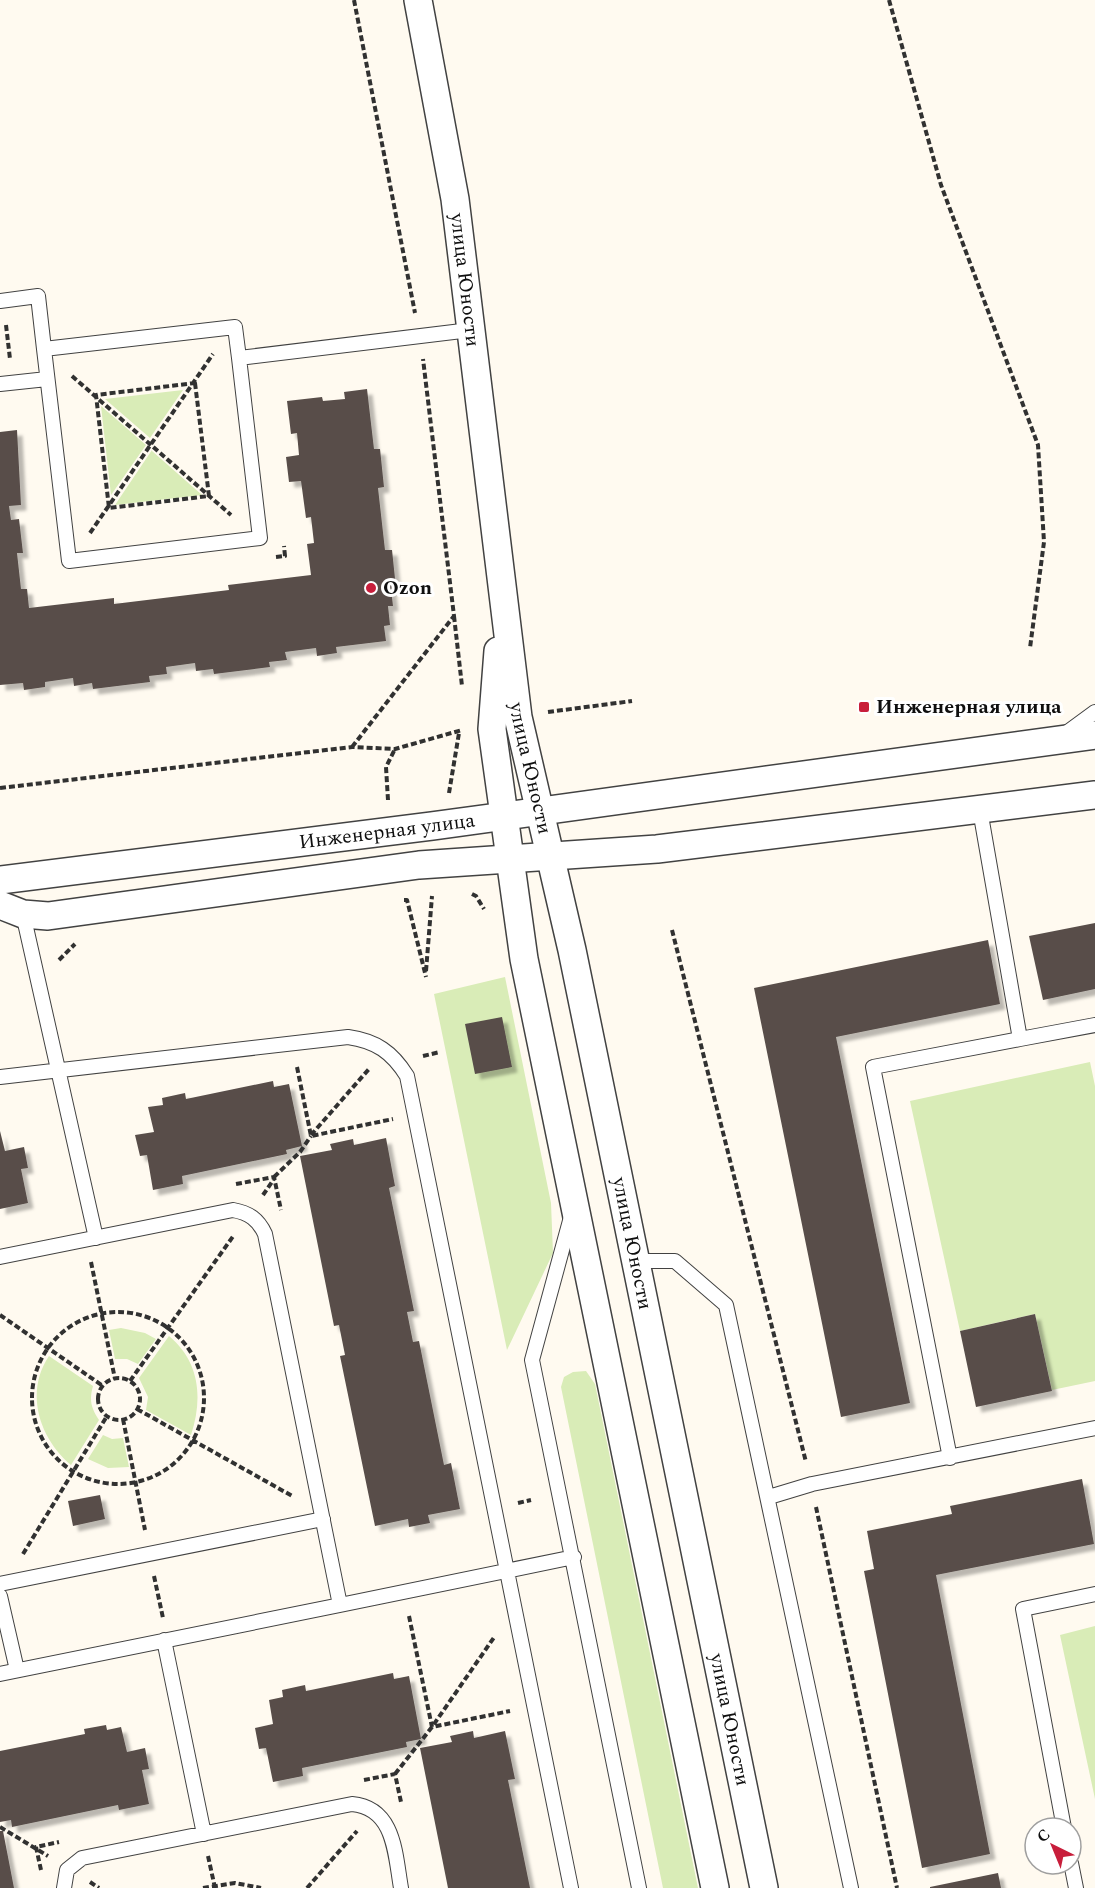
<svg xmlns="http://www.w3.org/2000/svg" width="1095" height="1888" viewBox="0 0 1095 1888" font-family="Spectral,serif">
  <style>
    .green { fill: #d9ecb7 }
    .building { fill: #584e4a; filter: url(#shadow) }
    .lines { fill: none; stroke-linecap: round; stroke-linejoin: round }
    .service-casing { stroke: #424242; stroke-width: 16 }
    .minor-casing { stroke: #424242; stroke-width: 30 }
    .path { stroke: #313131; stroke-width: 4; stroke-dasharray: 6 3; stroke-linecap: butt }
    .service { stroke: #fff; stroke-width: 14 }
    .minor { stroke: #fff; stroke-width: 27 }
    .poi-dot { fill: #c81e3b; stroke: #fff; stroke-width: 2 }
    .labels { text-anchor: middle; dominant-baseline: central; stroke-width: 6; stroke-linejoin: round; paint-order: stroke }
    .street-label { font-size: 20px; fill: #0f0f0f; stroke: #fff }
    .poi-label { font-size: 20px; font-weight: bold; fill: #0f0f0f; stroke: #fff; text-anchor: start }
  </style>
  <defs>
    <filter id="shadow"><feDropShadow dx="5.5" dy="5.5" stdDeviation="1.5" flood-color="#0004"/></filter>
  </defs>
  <rect width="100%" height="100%" fill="#fffaf0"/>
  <path class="green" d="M183,390L150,438L105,399Z
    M101,406L146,445L111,495Z
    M152,450V451L202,495L115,505Z
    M505,977L551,1203L553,1253L507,1350L434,994Z
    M1090,1062L1095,1086V1381L1052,1390L1035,1314L960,1331L910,1101Z
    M121,1328L145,1333L156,1339L138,1364L127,1359H115L109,1330Z
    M169,1336C200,1362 203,1398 191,1435L146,1410L148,1397L139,1378Z
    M49,1356L93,1386C89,1400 91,1408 99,1420L71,1465C40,1439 24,1393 49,1356Z
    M586,1371L595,1384L698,1888H663L561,1387L564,1377L573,1372Z
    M103,1435L112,1439L123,1438L129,1467L108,1468L88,1459Z
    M1095,1626V1799L1060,1635Z"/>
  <path class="building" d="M367,389L374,449H380L384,487L378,488L385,550H392L396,588L391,589L393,606H388L390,625L384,626L386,641L336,647L337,653L317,656L316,648L285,652L287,660L269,662L270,667L214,674L213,669L196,671L195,663L166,667L167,674L149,676L150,682L93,689L92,683L74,686L73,678L45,682V687L24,690L23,683L0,685V432L17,430L21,505L9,506L11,520L19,519L23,553H17L21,589H27L29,608L114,598V604L229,590L228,585L311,575L307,544L314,543L311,517L306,518L301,481L289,482L286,457L299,455L297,433L291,434L287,401L322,397L323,401L345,399L344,392Z
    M1095,923V989L1043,1000L1029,936Z
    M988,940L1000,1004L836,1037L910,1403L841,1417L754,988Z
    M502,1017L512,1067L475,1074L465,1024Z
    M273,1081L274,1087L289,1084L302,1146L286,1150L287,1154L182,1176L183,1184L153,1190L147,1155L140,1156L135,1135L154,1132L148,1107L163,1105L162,1098L185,1093L186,1099Z
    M0,1131L5,1151L24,1147L28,1168L21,1169L28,1203L0,1209Z
    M386,1138L395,1186L389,1188L414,1311L407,1312L413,1342L419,1341L444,1465L451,1463L460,1509L428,1515L430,1523L409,1527L408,1519L375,1526L340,1356L345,1355L339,1325L334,1326L300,1156L332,1150L330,1144L353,1139L354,1145Z
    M1035,1314L1052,1391L976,1407L960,1331Z
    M1082,1479L1094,1544L936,1575L990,1854L922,1868L864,1571L874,1569L867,1531L952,1514L950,1506Z
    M100,1495L105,1519L73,1526L68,1501Z
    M393,1673L394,1679L409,1676L421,1739L406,1742L407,1747L302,1768L303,1776L273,1782L266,1748L259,1749L255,1728L273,1724L269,1700L283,1697L282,1690L305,1685L306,1691Z
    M106,1725L107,1730L121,1727L127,1752L145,1748L149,1769L142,1770L149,1804L119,1810L118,1805L12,1827L11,1820L0,1822V1751L85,1734L84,1729Z
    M473,1731L474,1738L505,1731L515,1779L508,1780L530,1888H448L420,1748L452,1742L450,1736Z
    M0,1831H3L14,1888H0Z
    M998,1873L1001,1888H930V1887Z"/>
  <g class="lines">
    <g class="service-casing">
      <path id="service" d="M0,301L38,296L44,349
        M239,358L235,327L44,349L69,561L260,538L239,358L470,330
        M0,384L47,379
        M1065,734L1095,712
        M23,914L96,1238
        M1020,1039L1095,1025
        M0,1077L348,1037C376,1041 392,1052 407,1076L571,1888
        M571,1217L532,1360L639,1888
        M0,1257L233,1210C249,1213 258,1219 265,1234L340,1605L574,1557
        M636,1261H675L726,1305L851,1888
        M950,1458L873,1067L1020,1039L980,810
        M769,1497L812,1484L1095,1428
        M0,1584L323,1519
        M0,1596L17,1670
        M164,1640L204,1834
        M0,1674L340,1605
        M1064,1828L1023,1609L1095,1594
        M1071,1863L1076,1888
        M64,1888L67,1870L82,1858L352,1804C395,1808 395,1854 401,1888"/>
    </g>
    <g class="minor-casing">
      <g id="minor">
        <path id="s1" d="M418,0L455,199L518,717L572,950L764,1888"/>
        <path d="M498,651L492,729L524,959L715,1888"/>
        <path id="s2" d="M0,880L432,826L1095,735"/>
        <path d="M0,905L23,914L48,916L419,865L657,849L1095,795"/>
      </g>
    </g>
    <path class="path" d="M354,0L415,313
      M889,0L941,185L1038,445L1044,542L1030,648
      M6,325L10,359
      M72,376L231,515
      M195,383L209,496L109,508L96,395Z
      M90,533L213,354
      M276,557L285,556L284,546
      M454,616L462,686
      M548,712L632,701
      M352,747L454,616L423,359
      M0,788L352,747L395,749L462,730
      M449,793L459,733
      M388,800L386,767L395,749
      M472,894L476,896L484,909
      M404,900H407L426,977
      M672,930L806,1462
      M59,960L75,944
      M426,971L432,896
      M423,1056L440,1052
      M297,1067L311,1136L393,1119
      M311,1135L369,1069
      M274,1177L300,1152L311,1136
      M236,1184L274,1177L281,1210
      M263,1195L274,1179
      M91,1262L115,1379
      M32 1398a86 86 0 1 1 172 0a86 86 0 1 1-172 0Z
      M0,1315L103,1386
      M98 1399a21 21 0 1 1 42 0a21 21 0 1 1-42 0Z
      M130,1381L234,1235
      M137,1409L294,1497
      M123,1419L145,1530
      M518,1503L531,1500
      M816,1507L897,1888
      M23,1554L107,1416
      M154,1576L163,1618
      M409,1616L432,1727L510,1711
      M395,1774L432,1727L495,1636
      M364,1780L395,1774L401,1802
      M0,1827L48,1856
      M208,1856L215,1888
      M41,1870L36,1847L59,1842
      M90,1882L99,1888
      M203,1888L235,1883L261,1888
      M307,1888L357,1831"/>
    <use href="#service" class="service"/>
    <use href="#minor" class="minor"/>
  </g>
  <g class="poi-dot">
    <circle cx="371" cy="588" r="6"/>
    <rect x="858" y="701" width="12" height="12" rx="3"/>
  </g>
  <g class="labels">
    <g class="street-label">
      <text stroke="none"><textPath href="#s1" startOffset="284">улица Юности</textPath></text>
      <text stroke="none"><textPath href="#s1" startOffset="777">улица Юности</textPath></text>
      <text stroke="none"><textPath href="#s2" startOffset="390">Инженерная улица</textPath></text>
      <text stroke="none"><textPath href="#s1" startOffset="1263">улица Юности</textPath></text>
      <text stroke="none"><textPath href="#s1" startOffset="1749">улица Юности</textPath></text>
    </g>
    <g class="poi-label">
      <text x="383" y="588">Ozon</text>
      <text x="876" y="707">Инженерная улица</text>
    </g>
  </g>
  <g transform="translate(1053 1846) rotate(317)"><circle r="28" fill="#ffffff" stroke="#9f9f9f" stroke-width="1.5"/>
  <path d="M0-4.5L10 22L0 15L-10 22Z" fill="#c81e3b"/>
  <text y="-9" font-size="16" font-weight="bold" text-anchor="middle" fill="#0f0f0f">С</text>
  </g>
</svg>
